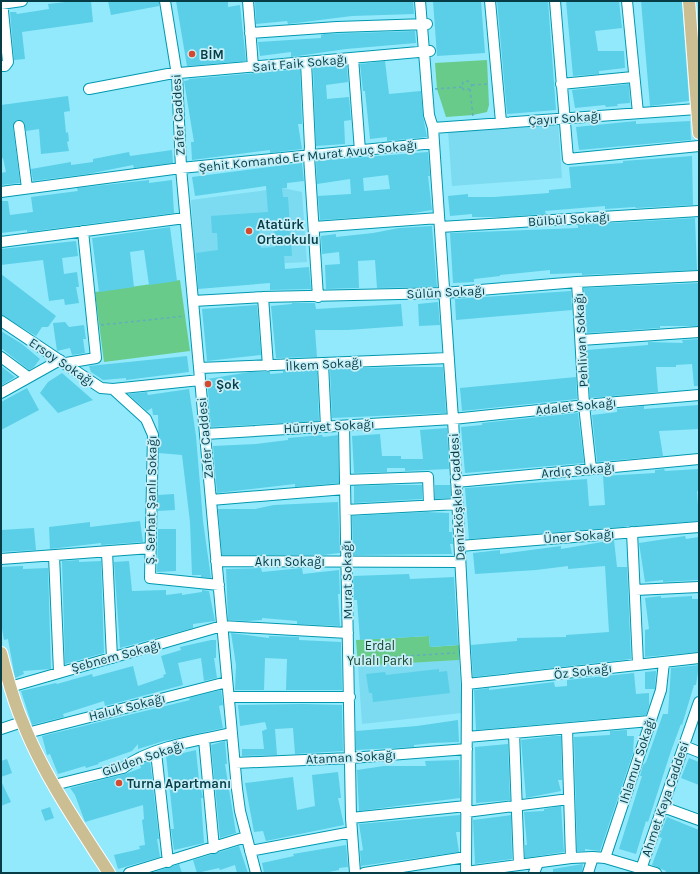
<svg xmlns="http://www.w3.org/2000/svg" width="700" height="874" viewBox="0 0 700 874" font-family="Karla,sans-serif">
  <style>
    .built { fill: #7cdbf0 }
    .green { fill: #68cb89 }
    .building { fill: #5acfe7; fill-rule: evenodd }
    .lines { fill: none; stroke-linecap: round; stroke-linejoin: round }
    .minor-casing { stroke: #0098af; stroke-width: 12 }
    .major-casing { stroke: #fff; stroke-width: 14 }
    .path { stroke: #62aebe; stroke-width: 1.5; stroke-dasharray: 3 3; stroke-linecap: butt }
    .minor { stroke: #fff; stroke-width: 10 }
    .major { stroke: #cbbe92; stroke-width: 12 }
    .poi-dot { fill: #d54a2e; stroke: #c6eff8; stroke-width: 1.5 }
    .labels { text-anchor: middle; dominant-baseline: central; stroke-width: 3.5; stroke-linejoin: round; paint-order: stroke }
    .poi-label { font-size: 13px; font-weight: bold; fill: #063d47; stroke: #c6eff8; text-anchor: start }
    .street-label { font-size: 13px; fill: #063d47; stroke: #c6eff8 }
    .park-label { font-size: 13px; fill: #143e24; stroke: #c6eff8 }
  </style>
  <rect width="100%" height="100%" fill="#92e9fc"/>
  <path class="built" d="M558,123L562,178L452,186L448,131Z
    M283,188L302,192L307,262L196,268L191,200Z
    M459,660L462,713L362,724L358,666Z"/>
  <path class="green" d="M487,60L489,105L487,112L473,115L446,117L437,89L435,63Z
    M180,280L190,351L104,362L95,292Z
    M429,636L430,647L459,645V660L358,666L356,640Z"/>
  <path class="building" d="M74,1H91L93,22L22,32L25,59L14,60L10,12H16L17,14L49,9L48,4Z
    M108,1H159V6L111,15Z
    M176,1H228V7L240,5L246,61L187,66Z
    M267,1H413L414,14L352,16L288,24L287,21L256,24L255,2Z
    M433,1H481L485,53L437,56Z
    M497,1H548L556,110L507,114Z
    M566,1H619L622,28L595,31L598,51H624L625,68L599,71V74L573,76Z
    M641,1H682L689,101L650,106Z
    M415,31L416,43L346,49L291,57V52L260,56L258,42L321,38V35L324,34Z
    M385,61L389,94L421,91L423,116L427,137L387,141V137L370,139L365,91H363L360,64Z
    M347,65L348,82L326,85L327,99L349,97L351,120L344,121L345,144L316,146L313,68Z
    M300,69L302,124H298L302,149L270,153V150L192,160L191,142H194L184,81L189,80V79Z
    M629,84L630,103L617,104L618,106L606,107L605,105L575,108L572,90Z
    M68,96L70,111L64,112L66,133L68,132L69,141L67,142L69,151L41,154L39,129L26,131L24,122L19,120L15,121L13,127L20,183L1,185V173L6,172L3,158L1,159V105Z
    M636,121V124L690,121L691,140L579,150L576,127Z
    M172,150L173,163L134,168L133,165L88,174L33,181L31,169L71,162V165L93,162V159L129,152L130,156Z
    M428,152L430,176H428L432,210L408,214L320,220L318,196L351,194L350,179L317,184L316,161ZM388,175L390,189L364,191L363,178Z
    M692,156L693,205L636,208L635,207L605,209V206L545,211L546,214L500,217H472V214L450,216L448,196L468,194V197H494L549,193V190L571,188L569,167L623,163V161Z
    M302,163L304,181L287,183V188H282L283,197H288L292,256H284L285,269L309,267L311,289L270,290V283L198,289L196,253L218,250L217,233H212L211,216L268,212L266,186L195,196L192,177ZM274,228L275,247L261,248L259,229Z
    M149,180V183L172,180L174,213L27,232V230L1,233V201H8L10,215L33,212L31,197L78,191L77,188Z
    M695,218L697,270L582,275V273L550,274V270L500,275V276L474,279V282L453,283L450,233L578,228V225Z
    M432,226L437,287L377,288L375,260L358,261L359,288L326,289L325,265L340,264L339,252L322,254L321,236L336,234V237L373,233L399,228Z
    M170,227L177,281L149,285L144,250L130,252L134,287L99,292L92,238Z
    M76,241L78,256L62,258L64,274L77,272L79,287H76L79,303L65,305L64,299L49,301L43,260L1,265V249Z
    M1,274L56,316L48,327H42L36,336L1,315Z
    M699,283V326H660V328L587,333L584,288Z
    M571,291L572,310L456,320L455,299Z
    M438,302L440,325L419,326L418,304Z
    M292,303H315L316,309L401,304L403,326L347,330H315L317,357L276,358L271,306L292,304Z
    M257,305L261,355L207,361L202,309Z
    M65,322L69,327L84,325L86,339H83L85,353L72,355L70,348L57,351L53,323Z
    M1,331L22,344L40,359L34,367L29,370L1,348Z
    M699,339V386H694L692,364L676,365V367H656L658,392L590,398L587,350L648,345V342L683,343L682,340Z
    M187,356L189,372L126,380V378L103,380L91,372L89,366Z
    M1,366L15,377L1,386Z
    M397,367H443L446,413L332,418L330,369Z
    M317,370L319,421L211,427L207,379L250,372H270V374L283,373V371Z
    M62,373L93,400L58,413L40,393L48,382Z
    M576,377L577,399L462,411L460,388Z
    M27,388L39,410L1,430V402Z
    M189,389L196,436L203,521L211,578L201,577V575H192L190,522L182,455L159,453L158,415H153L152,408L147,411L128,394L147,392L148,395Z
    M699,405V429L659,431L663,456L597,462L592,415L617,412V409L644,406V409Z
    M578,413L584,463L465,473L461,427L482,425V423Z
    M447,428L449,469L405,471V468H387V472L354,473L352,436L380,434L382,456H401V459H423L420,430Z
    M322,435L323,437L338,435L339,483L295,487V484L217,493L213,446L256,444L288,440V438Z
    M664,469L665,471L699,469V491H697L699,521L469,539L465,488L587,479L589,506L605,505L603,476L655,473V470Z
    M387,485H422V499L354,503V486Z
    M435,485H450L451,498L435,499Z
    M174,494L175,510L158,511V495Z
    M338,502L340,553L323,555H222L218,509H255L274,505Z
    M427,512L449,513V532H452L453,544H450L452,554L353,555L352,516Z
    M140,521L143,542L101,545V543L50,549L49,527L90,522V527Z
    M34,528L36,550L1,552V530Z
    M158,529H176V571L157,572Z
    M685,536L686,539L699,537V580L663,582V580L645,582L639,543Z
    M614,540L617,567H627L631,659L473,677L471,645L517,641V638L566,637V635L609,632L605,566L568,569V566L536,570L475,574L473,553L500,550V554L561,546V549Z
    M79,560V562L101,561L104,653L65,664L62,561Z
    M129,561L132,591L166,590V595L182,593V595L202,592V590L209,591L215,621L193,624V628L120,648L114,562Z
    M23,566V569L48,568L51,669L23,671L24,674L15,678L8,639L4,640L1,623V567Z
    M261,568L262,572L302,568L303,574L339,570L340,594H338L340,626L297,624V621L262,618V620L247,621L228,620L226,569Z
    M409,574L410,579L454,577L458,645L430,647L429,636L360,640L357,600H354L353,576Z
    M661,596V598L692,596V599H699V652L645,657V630L649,629L645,598Z
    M231,633L269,638V636L299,637V640L341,642L342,690H286L287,659L265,658L264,690H235L236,665Z
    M211,640H216V658H214L217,678L204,681L201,658L178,663L183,685L105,706L104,701L63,714L64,717L32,725L21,691L56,683L57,684L92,674L93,677L133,666L138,686L164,677L163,675L166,674L161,656L181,650L180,647Z
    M699,665L696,685H694L682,725L681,724L671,751L648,822L646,821L636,854L619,849L642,776H640L643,765L646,762L663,714H668L671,668Z
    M439,669V672L447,671L450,693L373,702L372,693H369L366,674L385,672L386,675Z
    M656,671L655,689H645V672Z
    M634,673L636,694L649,693V706L646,715L476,730L474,690L489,688V690L554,682L555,687L567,686V680Z
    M221,690L223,705L219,706L223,728L164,741L138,749V744L132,751L98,763L99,764L86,768L85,766L58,774L50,754L47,755L42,736L190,700L189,698Z
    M303,704L342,705L343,751L295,754L293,728L275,729L277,755L242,756V749H264L262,731L267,729L265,722L240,726L238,705Z
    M458,720L459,742L432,743L414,745V747L356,750V731L417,726Z
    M627,730V736H634L633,753L600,851L585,849V851H577L574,737L610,735V731Z
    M554,736H561L562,780H558L561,791L526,798L521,740Z
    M225,741L227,764H225L236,833L220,838L211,745Z
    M508,744L510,800L476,803L475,747Z
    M196,750L199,780L203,798H201L204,843L174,850L171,829H174L166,755L179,751V754Z
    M689,758L699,762V785L681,778Z
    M7,759L12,773L1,777V761Z
    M150,760L159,839H157L160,857L118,869L114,855L140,849L139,846L145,845L142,820L144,819L143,805L85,822L75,795L70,788L125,774L141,768L140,765Z
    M459,760L460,798L359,811L357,770L384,766H426L425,761Z
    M338,772L341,798H338L344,825L266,841L263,831L254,832L245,783L293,777L297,810L315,806L312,775Z
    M1,781L11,802L1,806Z
    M561,806L564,852L525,858V845H527L524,812L544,811V809Z
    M50,807L54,818L45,821L41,810Z
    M460,815V832H456L459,852L361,866L360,851L363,850L359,824Z
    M511,815L512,859L475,864L473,820Z
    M667,817L699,830V873H665L666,871L652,865L662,838L659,837Z
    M346,845L348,867L339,868V870L324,873H264L262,863L294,856L293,854Z
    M239,846L248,873H237L235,865L220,870L219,868L197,873L193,860Z
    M179,864L182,873H154V872Z
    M583,864L582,873H553V869Z"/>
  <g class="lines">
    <g class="minor-casing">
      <path id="minor" d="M165,1L177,75L181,168L237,789L240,811L256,873
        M248,1L253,67
        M420,1L429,115L433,128L453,419L465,652L467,684L466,873
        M490,1L501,122
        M555,1L568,159L699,146
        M627,1L638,113
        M1,4L22,1
        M250,33L337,27L427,24
        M353,58L360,151
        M306,62L310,147L309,156L318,297
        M1,66H5L8,62L2,1
        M561,84L633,77
        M89,89L168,74L430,51
        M19,126L27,188
        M433,128L697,109
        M1,192L181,168L434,143
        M314,227L439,218
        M440,227L699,211
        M1,242L185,218
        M577,282L584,405L591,469
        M263,297L268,366
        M193,301L263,297L444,293L577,282L699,276
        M1,321L101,388L113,389L200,380
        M581,340L699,332
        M1,357L28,377
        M66,363L96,358L83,231
        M323,364L326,427
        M199,368L449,358
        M113,389L146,419L153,435L150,578L219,585
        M1,393L60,360
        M344,426L351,818L355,873
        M205,434L453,419L606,403L699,395
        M345,480L428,477L429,505
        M456,482L699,459
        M211,500L345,489
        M346,510L457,504
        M632,532L638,664
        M460,546L699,527
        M107,552L112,658
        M54,556L59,672
        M1,559L151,548
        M216,561L460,562
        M635,590L699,587
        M467,684L699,658
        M10,687L222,626L348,633
        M229,697H350
        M1,729L22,722
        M567,729L571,858
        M27,733L227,682
        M514,733L519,865
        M467,737L650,721
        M204,739L214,848
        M684,746L699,752
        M156,752L168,862
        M235,763L351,758L467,749
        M54,785L123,768C150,747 198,740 232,733
        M663,807L699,820
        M466,812L569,799
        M351,818L466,806
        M250,851L352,832
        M605,858L661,690L664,662
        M466,872L571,858L593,857L605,858L656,873
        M640,872L699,702
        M129,873L246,837
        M364,873L466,857
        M534,873L538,863
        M588,873L593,857"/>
    </g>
    <g class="major-casing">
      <path id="major" d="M689,1L699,133
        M1,653C7,677 13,700 23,723C44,776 78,825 109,873"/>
    </g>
    <path class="path" d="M472,85L488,84
      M435,89L462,87
      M470,89L464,90L462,87L463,82L468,81L472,85L470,89L473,117
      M101,325L185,316
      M357,659L455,653"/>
    <use href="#minor" class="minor"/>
    <use href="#major" class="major"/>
  </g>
  <g class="poi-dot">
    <circle cx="192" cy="54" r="4"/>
    <circle cx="249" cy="231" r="4"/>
    <circle cx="208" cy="384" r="4"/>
    <circle cx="119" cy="783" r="4"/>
  </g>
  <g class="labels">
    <g class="poi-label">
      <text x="200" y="54">BİM</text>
      <text x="257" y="224">Atatürk<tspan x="257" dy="15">Ortaokulu</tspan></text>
      <text x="216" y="384">Şok</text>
      <text x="127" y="783">Turna Apartmanı</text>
    </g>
    <g class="street-label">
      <text transform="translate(300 63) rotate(-5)">Sait Faik Sokağı</text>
      <text transform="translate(178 115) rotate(-93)">Zafer Caddesi</text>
      <text transform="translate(565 118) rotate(-4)">Çayır Sokağı</text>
      <text transform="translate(308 156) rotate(-6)">Şehit Komando Er Murat Avuç Sokağı</text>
      <text transform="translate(569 219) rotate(-4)">Bülbül Sokağı</text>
      <text transform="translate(446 292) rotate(-3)">Sülün Sokağı</text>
      <text transform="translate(581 340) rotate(-93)">Pehlivan Sokağı</text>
      <text transform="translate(62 362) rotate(34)">Ersoy Sokağı</text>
      <text transform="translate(324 364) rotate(-3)">İlkem Sokağı</text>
      <text transform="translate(576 406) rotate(-6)">Adalet Sokağı</text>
      <text transform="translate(329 426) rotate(-3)">Hürriyet Sokağı</text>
      <text transform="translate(205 438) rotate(-95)">Zafer Caddesi</text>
      <text transform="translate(578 470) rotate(-5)">Ardıç Sokağı</text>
      <text transform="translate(457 497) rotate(-93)">Denizköşkler Caddesi</text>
      <text transform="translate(151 500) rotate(-89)">Ş. Serhat Şanlı Sokağı</text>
      <text transform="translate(579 536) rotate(-4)">Üner Sokağı</text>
      <text x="290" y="561">Akın Sokağı</text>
      <text transform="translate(347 580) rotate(-91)">Murat Sokağı</text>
      <text transform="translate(116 656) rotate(-15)">Şebnem Sokağı</text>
      <text transform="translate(583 671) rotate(-7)">Öz Sokağı</text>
      <text transform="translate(127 707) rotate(-14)">Haluk Sokağı</text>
      <text transform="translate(351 757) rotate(-3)">Ataman Sokağı</text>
      <text transform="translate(143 758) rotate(-19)">Gülden Sokağı</text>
      <text transform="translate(637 760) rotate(-72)">Ihlamur Sokağı</text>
      <text transform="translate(665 799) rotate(-71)">Ahmet Kaya Caddesi</text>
    </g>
    <g class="park-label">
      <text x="380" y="645">Erdal<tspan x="380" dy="15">Yulalı Parkı</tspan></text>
    </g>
  </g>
  <rect width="700" height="874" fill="none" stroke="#063d47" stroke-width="4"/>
</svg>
